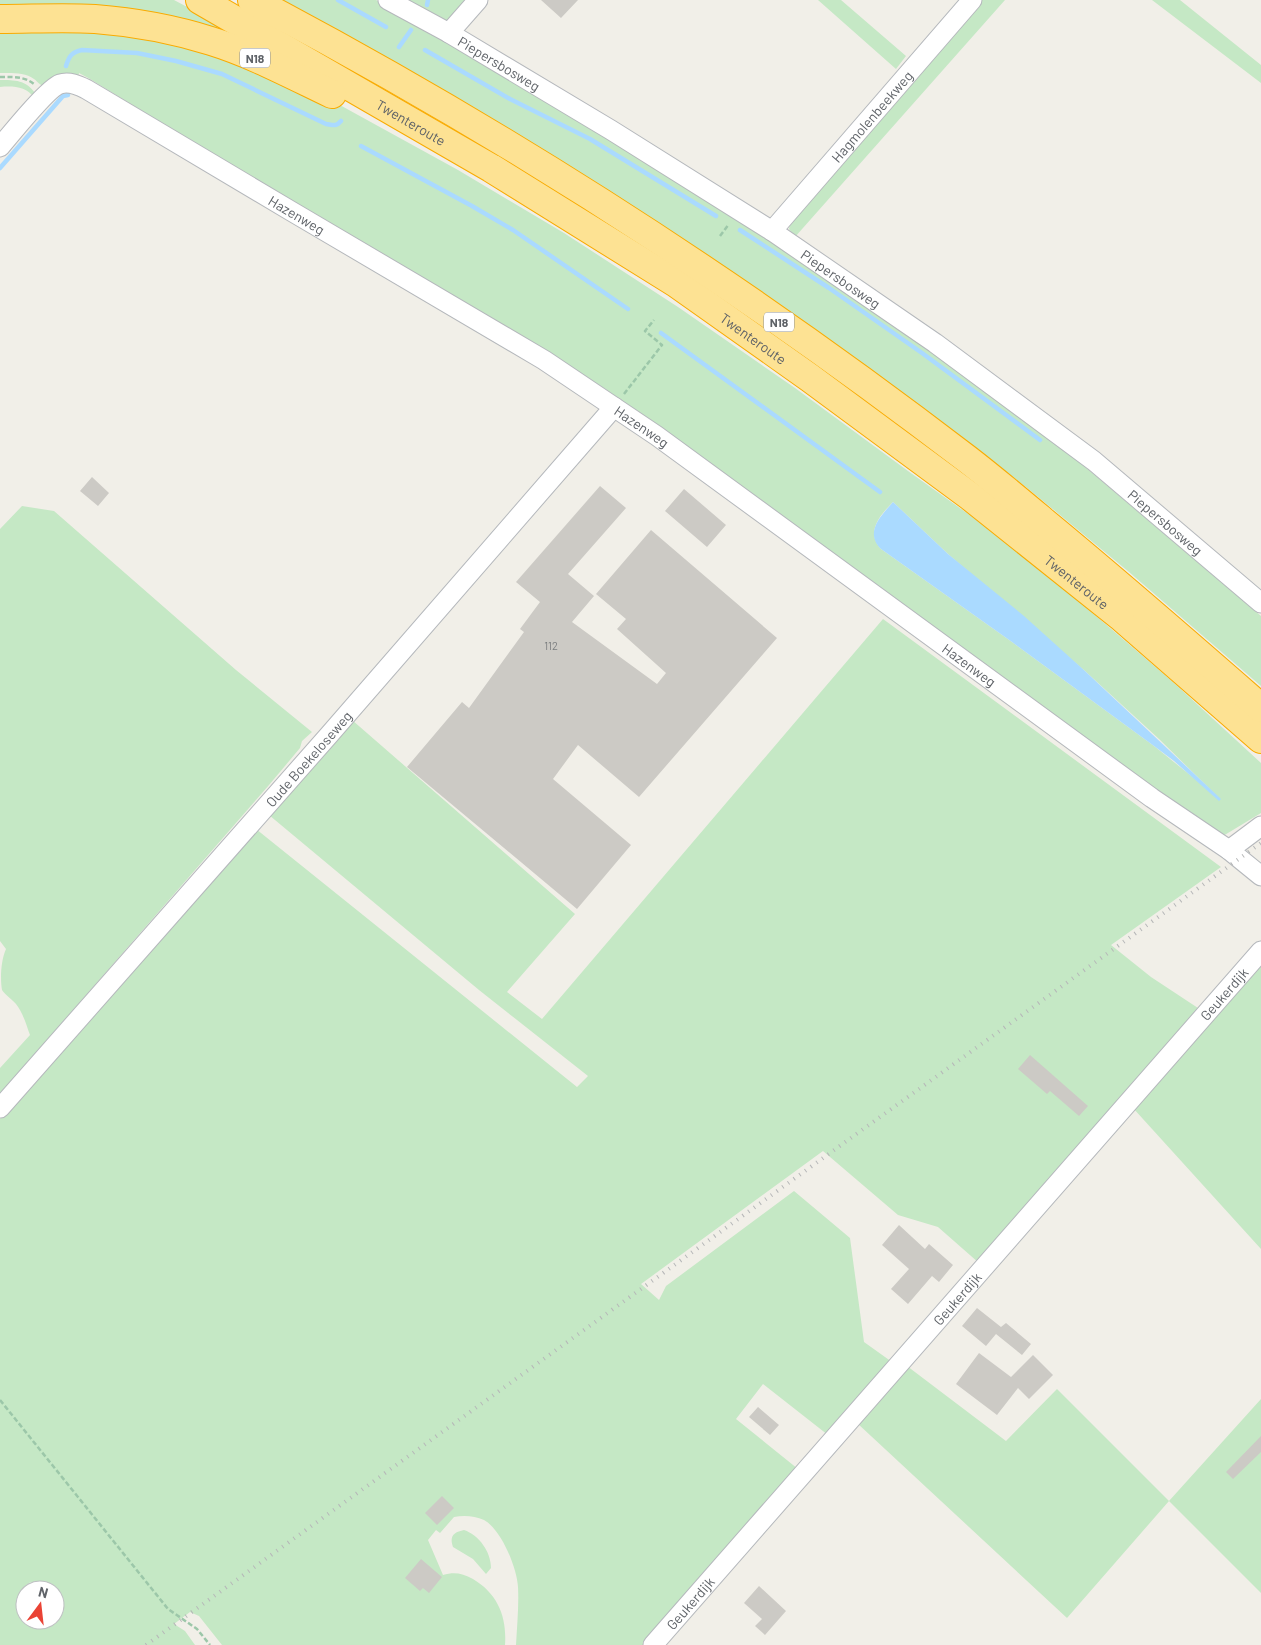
<svg xmlns="http://www.w3.org/2000/svg" width="1261" height="1645" viewBox="0 0 1261 1645" font-family="Barlow,sans-serif">
  <style>
    .green { fill: #c5e8c5; fill-rule: evenodd }
    .water { fill: #aadaff }
    .lines { fill: none; stroke-linecap: round; stroke-linejoin: round }
    .stream { stroke: #aadaff; stroke-width: 4.5 }
    .building { fill: #cccac5 }
    .minor-casing { stroke: #b5b8bc; stroke-width: 21 }
    .highway-casing { stroke: #f9ab00; stroke-width: 30 }
    .path { stroke: #9cc7a9; stroke-width: 2.5; stroke-dasharray: 5 2.5; stroke-linecap: butt }
    .minor { stroke: #fff; stroke-width: 19 }
    .highway { stroke: #fde293; stroke-width: 28 }
    .rail { stroke: #b6b7b8; stroke-width: 4; stroke-dasharray: 1 6; stroke-linecap: butt }
    .labels { text-anchor: middle; dominant-baseline: central; stroke-width: 5; stroke-linejoin: round; paint-order: stroke }
    .number-label { font-size: 11px; fill: #7a7d7f }
    .shield { fill: #fff; stroke: #8f9295; stroke-width: 1 }
    .shield-label { font-size: 12px; font-weight: bold; fill: #5f6368 }
    .street-label { font-size: 14px; fill: #5f6368; stroke: #fff }
  </style>
  <rect width="100%" height="100%" fill="#f1efe8"/>
  <path class="green" d="M0,0H174L208,18L270,59L0,14Z
    M274,0H376L446,39L742,218L933,350L1077,460L1261,616V686L1129,572L1026,487L866,366L774,301L692,248Z
    M394,0H468L445,25Z
    M818,0H841L906,56L896,69Z
    M981,0H1005L795,237L789,229L791,218Z
    M1152,0H1180L1261,65V83Z
    M0,23L168,35L318,93L458,170L564,233L678,307L795,388L908,471L971,516L1067,591L1173,682L1261,763V813L1223,836L1072,735L651,421L604,388L274,192L90,79L79,73L78,78L45,86C39,85 38,82 34,79C25,72 11,73 0,73ZM893,502L948,554L1085,671L1159,739L1220,799L1154,746L1012,642L881,549C865,532 880,515 893,502Z
    M0,80C15,80 26,80 35,93L34,98C27,86 12,86 0,87Z
    M22,506L54,511L236,670L312,732L302,741L300,748L269,785L0,1094V1068L30,1035C26,1024 23,1013 16,1004C12,999 5,995 2,990C0,978 1,960 6,949L0,941V529Z
    M883,619L1221,867L1111,945L1151,977L1201,1010L979,1263L938,1227L898,1215L823,1151L641,1284L659,1300L666,1286L794,1191L850,1238L864,1342L892,1362L828,1435L763,1384L736,1419L798,1469L645,1645H516C517,1626 519,1606 518,1587C517,1569 502,1530 484,1520C475,1516 464,1515 454,1517L440,1533L436,1530L428,1540L443,1575C454,1572 462,1573 473,1579C498,1594 507,1617 505,1645H222L199,1616L190,1612L174,1624L185,1631L195,1645H0V1119L210,878L256,829L577,1087L588,1076L479,990L269,815L352,720L575,914L507,992L542,1019ZM25,1590H55V1620H25Z
    M1261,963V1249L1133,1108Z
    M907,1366L1006,1441L1057,1389L1169,1501L1261,1399V1593L1169,1501L1067,1618L857,1423Z
    M464,1530C479,1535 491,1552 491,1568L486,1574L473,1559L453,1547C449,1536 454,1532 464,1530Z"/>
  <path class="water" d="M893,502L948,554L1024,616L1085,671L1221,799L1219,801L1174,761L1154,746L1012,642L881,549C864,532 881,516 893,502Z"/>
  <g class="lines">
    <path class="stream" d="M338,0L386,27
      M427,5L428,0
      M399,47L411,30
      M425,50L510,99L590,139L716,216
      M66,66C69,56 72,52 82,50L137,53L176,61L222,74L326,124C333,125 336,127 341,121
      M361,146L472,206L513,230L628,309
      M0,168L63,96L68,95
      M740,230L829,288L922,353L1040,440
      M661,333L880,492"/>
  </g>
  <path class="building" d="M541,0H578L561,18Z
    M92,477L109,493L98,506L80,491Z
    M600,486L626,508L568,574L594,596L572,622L657,684L666,673L617,629L626,619L596,594L651,530L777,638L639,797L578,745L553,779L631,845L577,909L407,767L462,702L469,708L524,632L520,629L540,602L516,582Z
    M684,489L726,525L707,547L665,511Z
    M1030,1055L1088,1106L1079,1116L1050,1091L1047,1094L1018,1069Z
    M899,1225L925,1249L929,1244L953,1265L939,1282L932,1276L908,1304L891,1289L909,1269L882,1245Z
    M977,1308L1001,1327L1006,1323L1031,1344L1022,1355L996,1334L986,1346L962,1326Z
    M979,1353L1011,1377L1033,1355L1053,1375L1029,1399L1018,1388L997,1415L956,1384Z
    M758,1407L779,1425L770,1435L749,1417Z
    M1261,1436V1452L1233,1479L1226,1472Z
    M442,1496L454,1508L437,1525L425,1513Z
    M421,1559L442,1577L429,1593L423,1588L420,1591L405,1578Z
    M759,1586L786,1611L765,1635L755,1626L762,1619L744,1603Z"/>
  <g class="lines">
    <g class="minor-casing">
      <g id="minor">
        <path id="s1" d="M388,0L449,33L611,130L772,231L935,343L1094,461L1261,603"/>
        <path d="M449,33L478,0"/>
        <path id="s2" d="M0,147C10,135 48,88 60,84C69,81 78,85 86,89L291,211L544,360L657,436L1152,798L1229,850L1261,876"/>
        <path id="s3" d="M772,231L972,0"/>
        <path d="M1229,850L1261,826"/>
        <path id="s4" d="M0,1108L329,735L614,407"/>
        <path id="s5" d="M653,1645L1261,951"/>
      </g>
    </g>
    <g class="highway-casing">
      <g id="highway">
        <path id="s6" d="M200,0L491,168L676,283L810,378L971,497L1120,616L1261,739"/>
        <path d="M252,0C503,132 743,287 967,459C993,479 1019,501 1044,522C1118,583 1189,645 1261,708"/>
        <path d="M0,19C31,19 64,17 95,19C134,22 173,29 211,41C253,54 292,75 332,94"/>
      </g>
    </g>
    <path class="path" d="M0,77C12,77 24,76 34,84
      M720,236L729,224
      M624,394L662,345L645,331L654,320
      M0,1400L168,1609L197,1629L210,1645"/>
    <use href="#minor" class="minor"/>
    <use href="#highway" class="highway"/>
    <path class="rail" d="M146,1645L1261,843"/>
  </g>
  <g class="labels">
    <g class="number-label">
      <text x="551" y="645">112</text>
    </g>
    <g class="shield">
      <rect x="240" y="48.5" width="30" height="19" rx="4"/>
      <rect x="764" y="312.5" width="30" height="19" rx="4"/>
    </g>
    <g class="shield-label">
      <text x="255" y="58">N18</text>
      <text x="779" y="322">N18</text>
    </g>
    <g class="street-label">
      <text stroke="none"><textPath href="#s1" startOffset="128">Piepersbosweg</textPath></text>
      <text stroke="none"><textPath href="#s3" startOffset="152">Hagmolenbeekweg</textPath></text>
      <text stroke="none"><textPath href="#s6" startOffset="244">Twenteroute</textPath></text>
      <text stroke="none"><textPath href="#s2" startOffset="360">Hazenweg</textPath></text>
      <text stroke="none"><textPath href="#s1" startOffset="532">Piepersbosweg</textPath></text>
      <text stroke="none"><textPath href="#s6" startOffset="649">Twenteroute</textPath></text>
      <text stroke="none"><textPath href="#s2" startOffset="765">Hazenweg</textPath></text>
      <text stroke="none"><textPath href="#s1" startOffset="938">Piepersbosweg</textPath></text>
      <text stroke="none"><textPath href="#s6" startOffset="1054">Twenteroute</textPath></text>
      <text stroke="none"><textPath href="#s2" startOffset="1170">Hazenweg</textPath></text>
      <text stroke="none"><textPath href="#s4" startOffset="466">Oude Boekeloseweg</textPath></text>
      <text stroke="none"><textPath href="#s5" startOffset="866">Geukerdijk</textPath></text>
      <text stroke="none"><textPath href="#s5" startOffset="461">Geukerdijk</textPath></text>
      <text stroke="none"><textPath href="#s5" startOffset="56">Geukerdijk</textPath></text>
    </g>
  </g>
  <g transform="translate(40 1605) rotate(15)"><circle r="24" fill="#ffffff" stroke="#bfc1c3"/>
  <path d="M0-4L9 19L0 12L-9 19Z" fill="#ea4335"/>
  <text y="-8" font-size="14" font-weight="bold" text-anchor="middle" fill="#5f6368">N</text>
  </g>
</svg>
